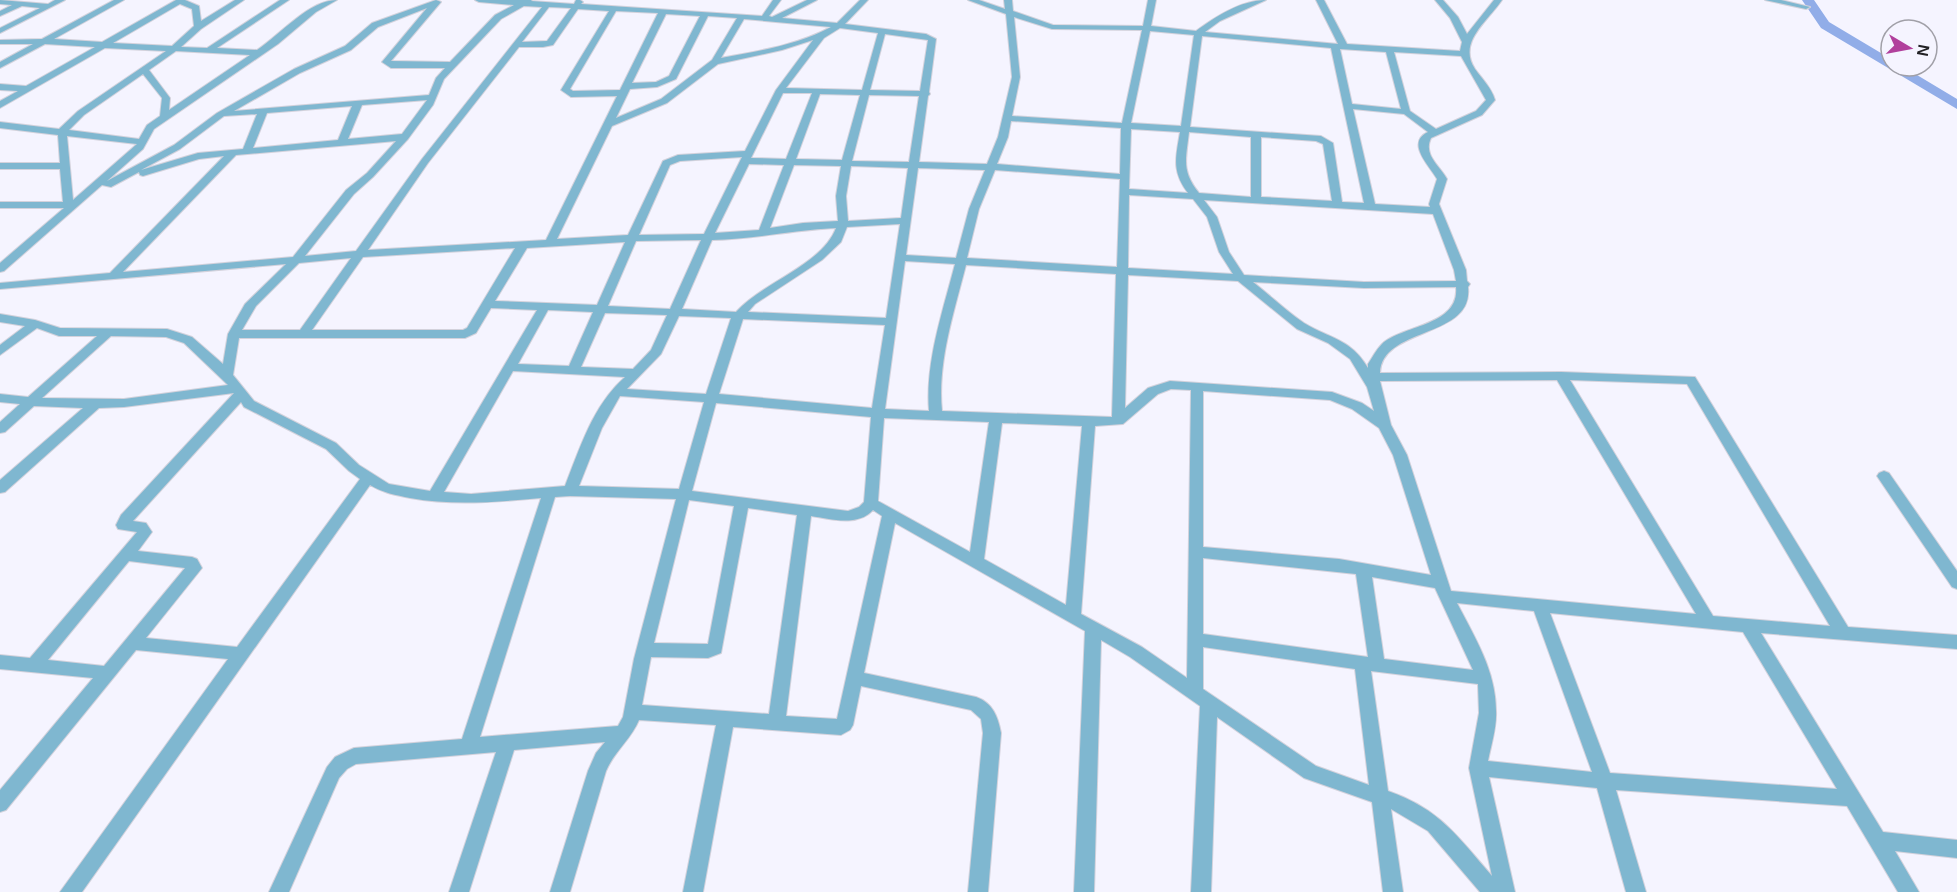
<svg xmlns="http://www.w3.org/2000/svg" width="1957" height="892" viewBox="0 0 1957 892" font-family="Arial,sans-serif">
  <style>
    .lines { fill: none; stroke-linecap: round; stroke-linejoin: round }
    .river { fill: #91ade8; fill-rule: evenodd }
    .street-casing { stroke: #d3d2dc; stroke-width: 2 }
    .street { fill: #7fb7d0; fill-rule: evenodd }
  </style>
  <rect width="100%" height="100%" fill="#f5f4ff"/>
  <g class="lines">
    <path class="river" d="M1802,0H1814L1829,22L1891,59V66H1902L1957,99V109L1821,28Z"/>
    <g class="street-casing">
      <path id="street" d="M0,0L48,4L55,0H65L0,33V28L40,8L22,6L0,16V11L12,5L0,4Z
        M114,0H124L54,39L102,42L176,0H185L199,6L201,21L235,0H244L201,29L181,47L207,48L280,0H289L217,48L257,50C280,35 309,0 337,0L316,12L278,44L154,129L143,149L107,181L174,145L217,113L294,69L345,46L372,23L436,0L441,2L391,61L450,62L495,15L514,5L479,2L475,0H532L531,1L574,4L576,0H580L583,2L581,4L762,16L773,0H781L769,16L772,17L807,0H817L782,18L837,23L860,0H868L845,24L926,34L936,39L929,92L930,94L928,96L919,162L987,164L998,137L1012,77L1006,14L968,0H979L1005,9L1004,0H1012L1013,11L1053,25L1143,26L1148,0H1156L1151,26L1196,31C1215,17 1241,0 1266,0L1220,21L1205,32L1338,44L1316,0H1324L1347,44L1460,51L1462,42L1450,18L1435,0H1443L1458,17L1467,34L1494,0H1502C1488,21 1457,42 1475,69C1482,79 1491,87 1495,100L1482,115L1431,138C1423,155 1439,165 1447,179L1439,204L1466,270L1467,281L1470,284L1468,287C1474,339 1382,326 1380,373L1561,372L1695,377L1848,627L1957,635V649L1761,633L1883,832L1957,840V858L1895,851L1919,892H1898L1847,806L1616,790L1646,892H1626L1597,788L1489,777L1515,892H1480L1428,831L1391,809L1403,892H1383L1372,802L1304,778L1217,717L1211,892H1191L1200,706L1130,657L1101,640L1094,892H1074L1085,631L895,523L864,673L976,697C993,703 998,717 1001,733L988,892H968L983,733L981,719L971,710L861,686L853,725L850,730L841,735L733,727L703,892H683L716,725L639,720C631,739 614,752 606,771L570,892H550L588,771L596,753L605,742L514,750L469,892H449L496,752L356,764L347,769L339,778L289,892H269L327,767L335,757L354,748L462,739L541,498C496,502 454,506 410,498C396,495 383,493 370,485L82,892H60L228,659L136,650L6,810L0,812V790L93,678L0,669V655L30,658L137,532L118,529L116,525L121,515L234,393L124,407L99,408L5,492L0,493V480L83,408L34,406L5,432L0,433V422L20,404L0,402V394L28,397L97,336H59L37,328L0,355V345L25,326L0,322V314L35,320L60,328L167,329L192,337L223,364L228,334L245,304L286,264L0,289V283L110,273L224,156L199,159L143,176L140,175L139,172L111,187L102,185L4,271L0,272V263L64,208H0V202H63L60,169H0V163H60L58,135L0,128V122L59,129L78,111L166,51L105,48L0,108V101L18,91L0,90V84L26,86L95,47L45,44L0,68V62L33,44H0V40L42,39ZM180,4L192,9L194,26L172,46L113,43ZM524,6L542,7L422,159L356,251L305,256L354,194L373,177L408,139L433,105L444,79L501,19ZM549,7L571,8L547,41L522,42ZM427,8L382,62L391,68H445L436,78L429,95L234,111L300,73L351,50L378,27ZM578,9L609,11L561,90L571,97L617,96L546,240L368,250L428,163L519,47H543L553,45ZM616,11L658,13L620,90L573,91L570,89ZM666,14L700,16L669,76L656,82L632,83ZM708,16L737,18L712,60L661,99L616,118L630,89L657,87L676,79ZM1014,17L1052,29L1142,30L1122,123L1012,116L1020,77ZM744,19L831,27C798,45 758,51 721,58ZM840,28L878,33L862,90L786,88L824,38ZM1150,31L1194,35L1181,126L1131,123ZM885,34L928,40L920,91L870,90ZM1202,36L1331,48L1364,203L1342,202L1333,143L1321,136L1190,127ZM813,40L776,90L745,151L678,155L663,161L628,235L557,239L612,126L667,103L718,64L782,50ZM1340,49L1386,52L1401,109L1352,104ZM176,51L250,55L169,110L170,98L149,70ZM1394,52L1461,56L1486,100L1476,111L1436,129L1410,111ZM143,74L162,98L160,116L147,125L139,139L69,130L84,115ZM783,93H812L786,159L751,158ZM820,94L860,95L842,160L796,159ZM869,95L919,96L909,162L852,161ZM427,100L402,134L348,139L362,105ZM352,106L338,140L253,148L267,113ZM1353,109L1404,114L1428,132C1405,143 1430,166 1437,179L1429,204L1430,207L1375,204ZM257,114L243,149L198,153L141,170L180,149L224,116ZM1011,121L1121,128L1120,174L997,164L1008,137ZM1131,129L1180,132C1176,157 1171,171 1188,193L1129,189ZM1189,132L1251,137V197L1199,193C1181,171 1186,159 1189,132ZM67,136L137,144L73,200ZM1261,137L1316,141L1323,144L1332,201L1261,197ZM396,141L367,173L346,190L293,257L123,272L236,155ZM742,157L704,234L639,235L670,165L680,161ZM749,164L784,165L759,230L715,233ZM794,165L841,166L836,196L838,221L803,223L770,228ZM851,166L908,168L901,218L848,221L846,196ZM918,168L985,170L969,209L956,258L906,255ZM995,170L1120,179L1117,267L967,258L979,209ZM1129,195L1193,199L1207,217L1219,252L1233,274L1128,268ZM1204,200L1433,214L1454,270L1456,281L1364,282L1244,275L1229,252L1217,217ZM900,224L886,318L748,312L755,304L822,260L841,242L847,227ZM836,228C822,265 763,282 736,312L682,309L712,240C755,239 794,230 836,228ZM701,240L670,309L608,306L636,241ZM625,242L597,305L495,301L527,248ZM515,248L467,328L463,330H312L363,257ZM351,258L300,330H242L256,306L299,263ZM905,261L955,264C943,311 925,362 929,411L885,409ZM966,265L1116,274L1112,417L942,411C937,363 954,312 966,265ZM1128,275L1238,281L1297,329L1328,343L1350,359L1367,387L1374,411L1362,403L1332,392L1170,381L1148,388L1125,408ZM1253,282L1364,288L1456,287C1460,326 1402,325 1382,344C1376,350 1372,358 1368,364V368C1350,338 1330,339 1304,323C1286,311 1270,295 1253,282ZM491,308L537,310L430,491L389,484L359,465L336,443L254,401L233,375L239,338H465L476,333ZM548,310L593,312L569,366L518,364ZM605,313L667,315L651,350L633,369L581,367ZM679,316L731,318L706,394L627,389L661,354ZM743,319L885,325L872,408L719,394ZM111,336L166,337L184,343L228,385L124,399L42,398ZM513,371L625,377C593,405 580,448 565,486L471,494L444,492ZM1557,380L1696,614L1451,591L1407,455L1391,425L1380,381ZM1570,380L1687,384L1830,626L1713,616ZM1171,389L1191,390L1187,678L1142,647L1081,614L1095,426L1123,424L1158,394ZM1203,391L1330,400L1352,409L1379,428L1393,455L1431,575L1339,559L1203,547ZM620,396L704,402L679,489L579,486L602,428ZM241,402L244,407L326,449L349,471L360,479L237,647L146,638L202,568L197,559L192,557L138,551L152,532L146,523L133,521ZM716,403L871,417L864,502L859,507L848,511L692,491ZM884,418L989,422L970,552L878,501ZM1002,423L1082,426L1066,605L984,559ZM570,496L676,499L634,659L623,717L618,726L480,737L555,497ZM689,500L734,506L708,644L654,643ZM748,508L797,515L769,714L642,705L651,657L708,658L721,653ZM873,510L882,516L837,719L786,716L811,516C830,519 858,527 873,510ZM1203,558L1356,574L1368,657L1203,634ZM129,561L185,568L104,666L48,660ZM1372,577L1435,588L1473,670L1384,659ZM1457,603L1534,611L1592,772L1488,761C1491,745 1497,727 1496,711C1496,671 1475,638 1457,603ZM1550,613L1743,632L1837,789L1610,773ZM1203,647L1355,669L1369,785L1316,766L1203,689ZM1371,671L1478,684L1479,713L1469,768L1492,876C1458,837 1440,809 1388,791Z
        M1765,0H1781L1810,7L1806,9Z
        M1884,471L1889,473L1957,571V589L1952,587L1879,479L1877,476L1879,473Z"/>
    </g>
    <use href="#street" class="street"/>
  </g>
  <g transform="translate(1909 48) rotate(100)"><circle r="28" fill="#f5f4ff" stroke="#a1a0a8" stroke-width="1.5"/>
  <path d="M0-4.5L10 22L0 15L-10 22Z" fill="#b1409c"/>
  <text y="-9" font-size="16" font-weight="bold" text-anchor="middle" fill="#222125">N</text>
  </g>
</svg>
